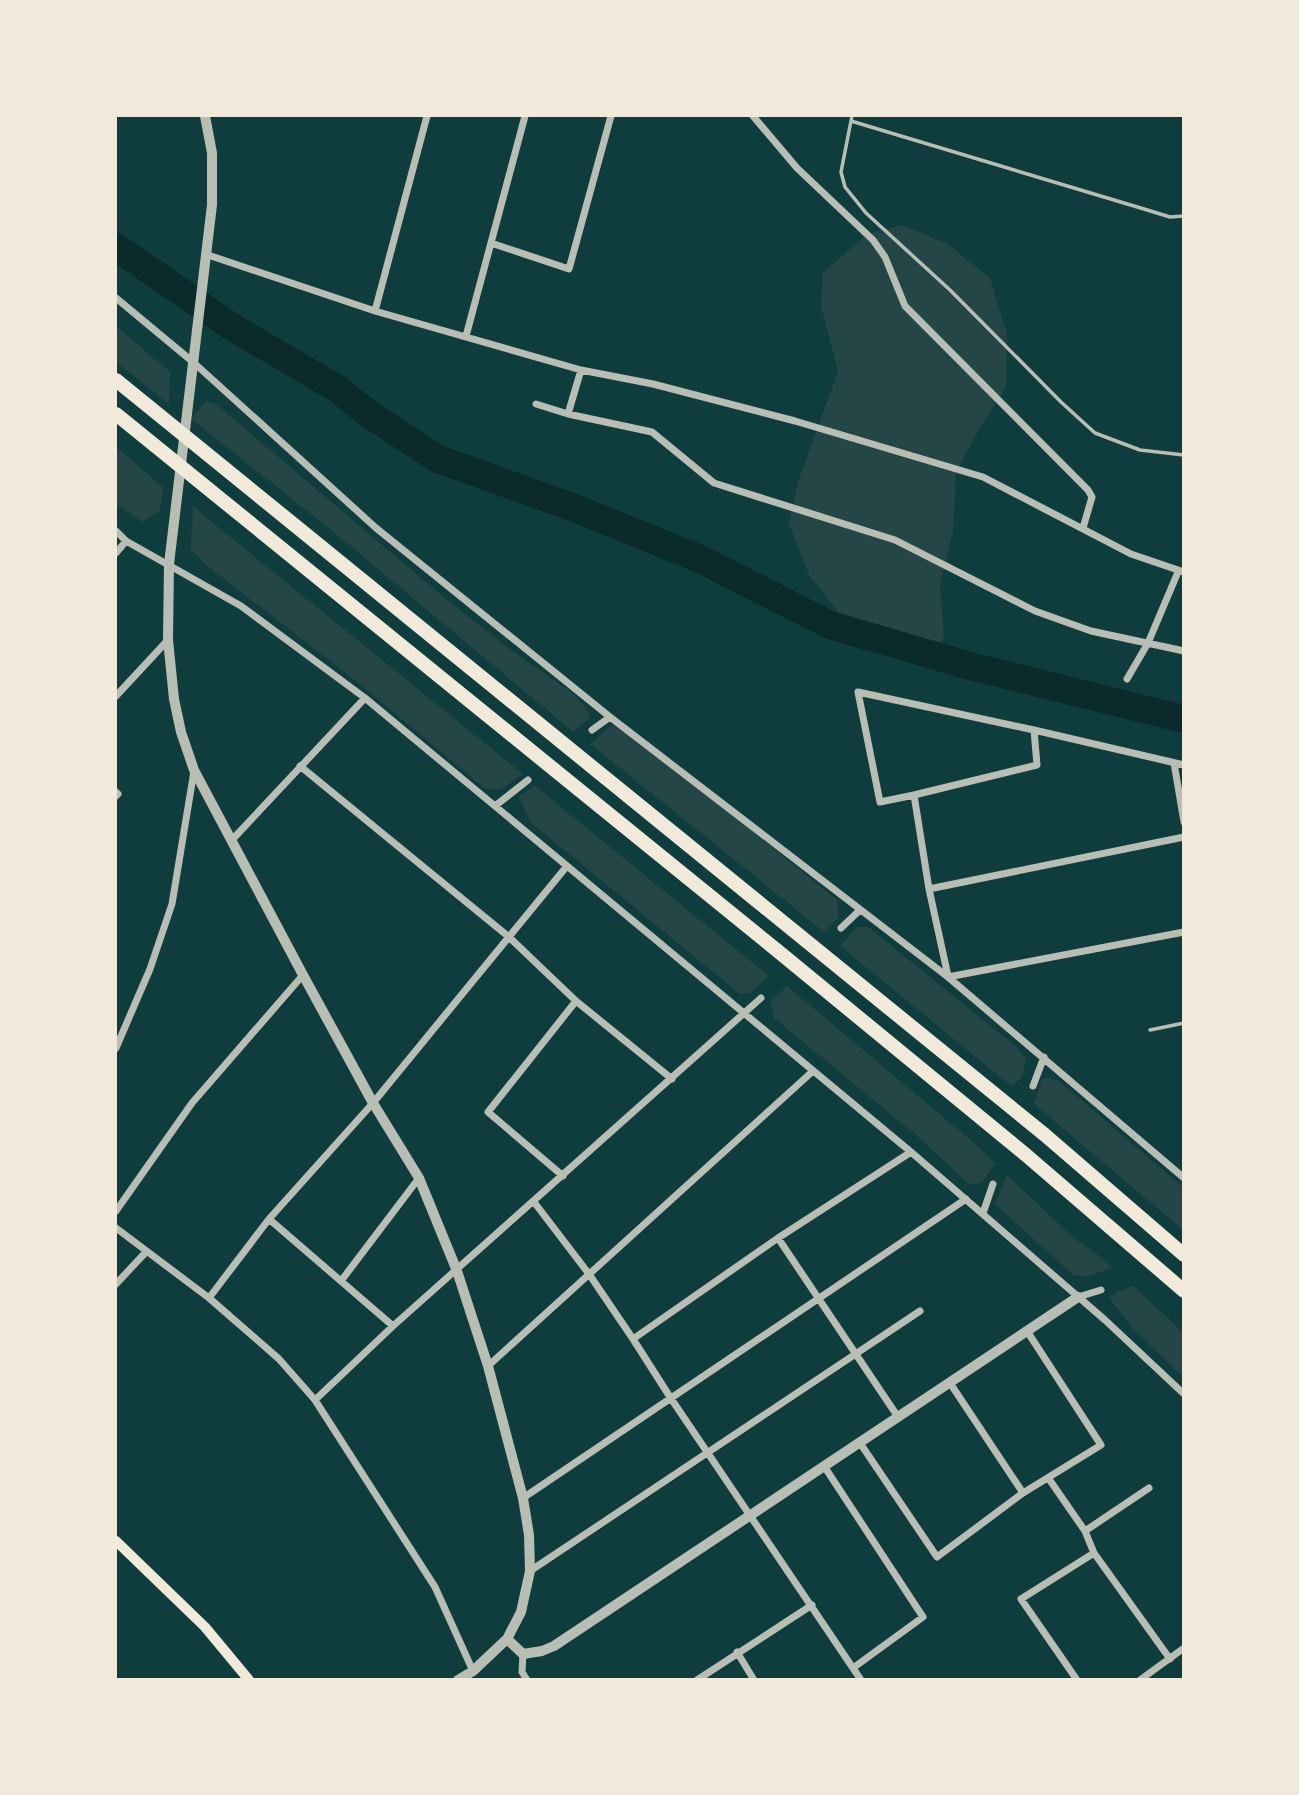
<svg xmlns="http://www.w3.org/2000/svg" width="1299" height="1795" viewBox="0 0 1299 1795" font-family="'Libre Baskerville',serif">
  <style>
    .green { fill: #244646 }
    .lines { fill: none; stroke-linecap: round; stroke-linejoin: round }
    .river { stroke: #0a2a2b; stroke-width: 28 }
    .service { stroke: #b8beb3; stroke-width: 3.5 }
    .minor { stroke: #b8beb3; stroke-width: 7 }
    .tertiary { stroke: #b8beb3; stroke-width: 10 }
    .secondary { stroke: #f1e9da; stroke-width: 10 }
    .motorway { stroke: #f1e9da; stroke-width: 14 }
  </style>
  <rect width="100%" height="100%" fill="#0f3d3e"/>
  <path class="green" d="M902,225L948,244L990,278L1007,335L1006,388L980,427L956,473L953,532L940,584L944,637L935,650L920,660L885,647L841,616L809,575L789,524L799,479L838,371L821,306L823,273L867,234Z
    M116,326L170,372L169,404L116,362Z
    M206,401L216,404L441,595L511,650L575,695L585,707L590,718L573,732L330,529L191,419Z
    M116,447L163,487L160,510L143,522L116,504Z
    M193,506L213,523L523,774L500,790L484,788L356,681L206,565L191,549Z
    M611,726L625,728L837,900L839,917L824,932L590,744Z
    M535,786L769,976L750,993L740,994L530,822L519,796Z
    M857,927H868L1017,1047L1026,1059L1022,1078L1011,1086L840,946Z
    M787,986L973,1142L995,1163L982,1183L970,1185L917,1136L774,1018L770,1001Z
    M1048,1078L1059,1081L1183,1187V1230L1034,1104L1042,1079Z
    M1007,1175L1075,1239L1101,1257L1112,1268L1086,1277L1073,1275L995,1204Z
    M1133,1286L1183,1332V1377L1133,1329L1109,1298L1119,1291Z"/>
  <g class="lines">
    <path class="river" d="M116,247L232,327L338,389L366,412L438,459L572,507L700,559L830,625L970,666L1184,719"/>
    <path class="service" d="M852,116L851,121L1144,209L1170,217L1184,216
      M851,121L841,172L845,187L866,213L950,290L1061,402L1095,433L1140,450L1184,455
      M1150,1030L1184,1023"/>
    <path class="minor" d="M753,116L797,168L873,240L885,257L905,306L1088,490L1092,497L1083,528
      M491,243L569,269L611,116
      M205,254L375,311L581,370L653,384L795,421L983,477L1131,554L1184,572
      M116,298L193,362L376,528L610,717L948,977L1184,1178
      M375,311L427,116
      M466,336L525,116
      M536,404L568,414L652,432L714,483L895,540L1035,611L1091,631L1184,651
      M568,414L581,370
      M116,531L126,541L241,606L365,698L911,1152L1105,1320L1184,1394
      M116,553L126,541
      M1127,679L1148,643L1178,572
      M116,696L168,640
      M592,730L610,717
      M1174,763L1184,822
      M300,766L509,937L576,1001L672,1079
      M116,792L118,794L116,796
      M914,795L1037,765L1034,730
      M495,806L528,780
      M231,841L365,698
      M929,889L1184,837
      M841,928L860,910
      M948,976L929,889L914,795L880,802L858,692L1034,730L1184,765
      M948,977L1184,932
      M116,1048L150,969L172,904L194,771
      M1033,1086L1044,1057
      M563,1176L488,1112L576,1001
      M534,1202L589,1274L633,1339L670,1397L861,1680
      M116,1211L192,1103L303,975
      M983,1213L993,1184
      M269,1219L393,1326
      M116,1228L209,1298L279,1359L315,1400L435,1587L473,1671
      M778,1238L898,1417
      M341,1281L419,1178
      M116,1284L146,1252
      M1078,1297L1101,1290
      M209,1298L269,1219L373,1103L567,866
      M633,1339L778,1238L911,1152
      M488,1366L813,1071
      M950,1383L1023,1493
      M315,1400L393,1326L761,998
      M860,1443L937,1557L1023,1493L1101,1445L1027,1331
      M824,1466L923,1617L853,1668
      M1049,1479L1085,1531L1094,1553L1170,1659
      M523,1498L966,1199
      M1085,1531L1149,1488
      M530,1571L920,1311
      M737,1652L754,1680
      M523,1654L522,1672L527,1680
      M697,1680L812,1605
      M1077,1680L1021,1599L1094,1553
      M1140,1680L1184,1648"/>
    <path class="tertiary" d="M205,116L212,153V205L169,564L168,640L174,699L181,732L194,770L303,975L373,1103L419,1178L457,1271L488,1366L523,1498L529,1535L530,1571L521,1612L507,1639L473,1671L458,1680
      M507,1639L523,1654L542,1651L554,1646L1078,1297"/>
    <path class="secondary" d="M116,1541L205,1627L249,1680"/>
    <path class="motorway" d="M116,380L1045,1135L1184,1255
      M116,414L779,952L1026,1155L1184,1291"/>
  </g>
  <rect width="1299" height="1795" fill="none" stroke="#f1e9da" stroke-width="234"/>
</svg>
